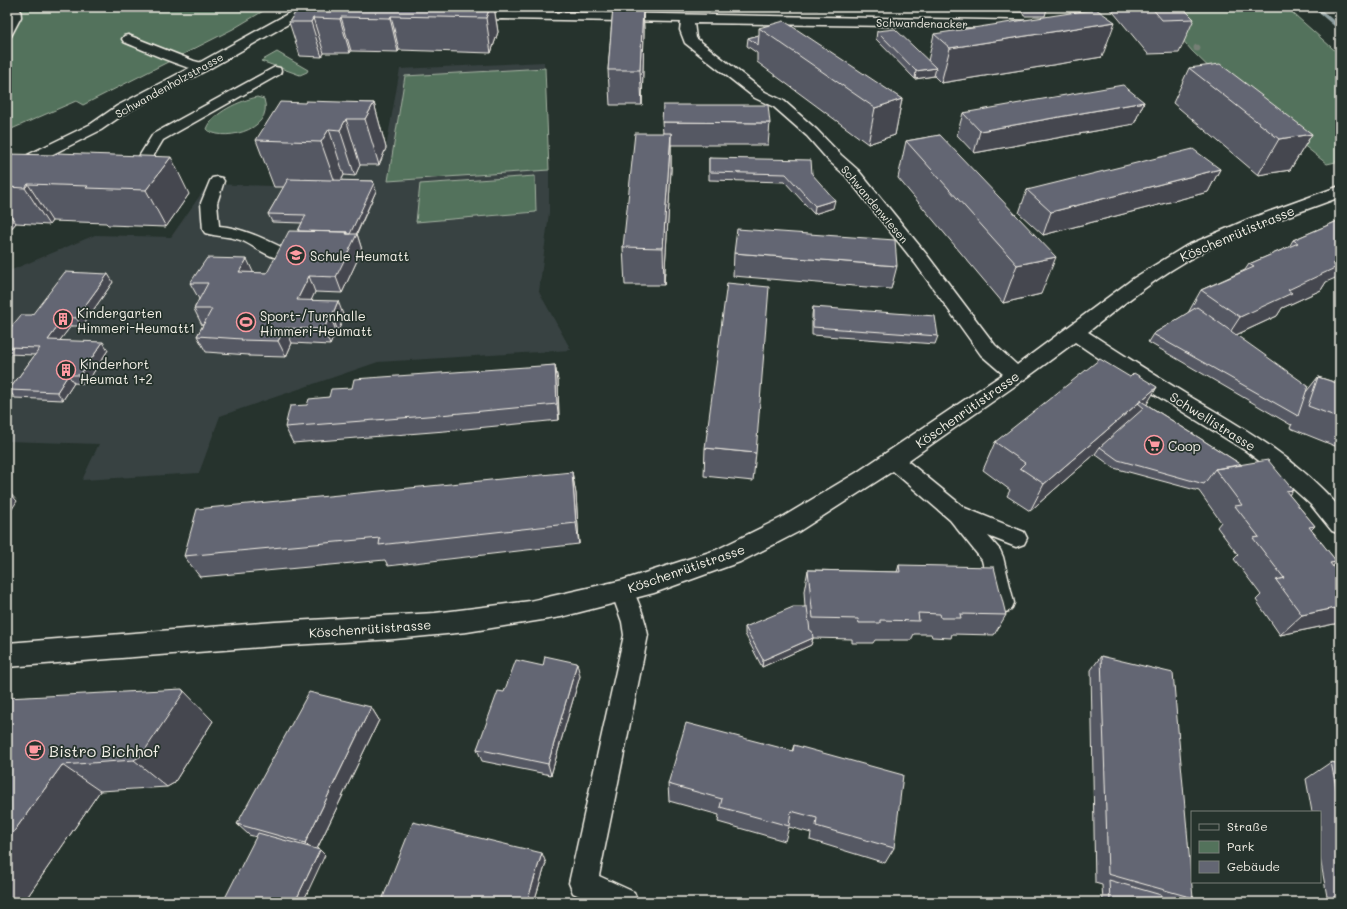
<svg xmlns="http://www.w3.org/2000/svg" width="1347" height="909" viewBox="0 0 1347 909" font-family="Mali,sans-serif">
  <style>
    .built { fill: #384242 }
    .green { fill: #53725b; stroke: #a4b2a2 }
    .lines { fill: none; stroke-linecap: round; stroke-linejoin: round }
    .stream { fill: #90a1a2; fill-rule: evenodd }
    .lane-casing { stroke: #f4f1e8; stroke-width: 3 }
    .street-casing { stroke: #f4f1e8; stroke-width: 3 }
    .lane { fill: #26332d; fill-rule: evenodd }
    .street { fill: #26332d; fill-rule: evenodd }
    .tree { fill: #747f75 }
    .wall { fill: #555863; stroke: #f4f1e8 }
    .shaded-wall { fill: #454750; stroke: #f4f1e8 }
    .building { fill: #636673; stroke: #f4f1e8 }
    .labels { text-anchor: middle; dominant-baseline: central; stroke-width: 3.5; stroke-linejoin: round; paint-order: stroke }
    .far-street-label { font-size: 11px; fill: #f4f1e8; stroke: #26332d }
    .street-label { font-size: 13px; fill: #f4f1e8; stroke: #26332d }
    .poi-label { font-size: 13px; fill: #f4f1e8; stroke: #26332d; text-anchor: start }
    .near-poi-label { font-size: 16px; fill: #f4f1e8; stroke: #26332d; text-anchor: start }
  </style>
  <rect width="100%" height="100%" fill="#26332d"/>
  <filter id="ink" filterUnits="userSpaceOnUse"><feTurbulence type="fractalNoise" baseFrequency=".025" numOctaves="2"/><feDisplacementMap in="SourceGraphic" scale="8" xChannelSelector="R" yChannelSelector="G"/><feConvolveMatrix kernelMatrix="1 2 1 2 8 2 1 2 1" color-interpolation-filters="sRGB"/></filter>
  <g filter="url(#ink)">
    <path class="built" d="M544,62L549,170V213L539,292L571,350L378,362L220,416L199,473L82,480L99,444L7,441V272L95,235L171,237L208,184L337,188L344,175L355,176L360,165L386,148L400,69Z"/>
    <path class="green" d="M7,7H270L233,29L83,105L76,101L7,131Z
      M1162,7H1286L1340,55V161L1327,164L1220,78L1192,51L1171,26Z
      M277,52L308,70L307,72L300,75L261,61Z
      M545,68L549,170L388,181L405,76Z
      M257,97L264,99C275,133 217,142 207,129C213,112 240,101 257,97Z
      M535,176L536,212L416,222L420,184Z"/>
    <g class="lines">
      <path class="stream" d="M1312,7H1318L1340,26V31Z"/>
      <g class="lane-casing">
        <path id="lane" d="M8,7H20L21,17L11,36L7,37C7,26 9,17 8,7Z
          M128,35L194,61L206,64L208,67L206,70C191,73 140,48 124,42L122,39L124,36Z
          M275,67L280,68L281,71L280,74L163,140L145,170L140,171L120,170L118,167L120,164L135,163L153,134Z
          M217,177L222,178L224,181L217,203L219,226C243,228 265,239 287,250L289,254L287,258C272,261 256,247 243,241C231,236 218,237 205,233L203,230L201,203L210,181L212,178Z
          M893,452L900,455L965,508L1024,532L1027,538L1024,544L1016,547L988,536L1000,550L1003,557L1014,603L1011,610L1003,613L995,610L992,603L982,560L950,520L886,465L883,460L886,455Z
          M622,581L630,584C638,600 645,617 648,635L599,876L634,892L638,902H592L573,893L569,883L624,635L622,622L611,591L614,584Z"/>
      </g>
      <g class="street-casing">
        <path id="street" d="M300,7H315L313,10L207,70L127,112L101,130L13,174L7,176V165L91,124L117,106L197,64Z
          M502,11L1034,21L1036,24L1034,27L1029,28L694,23L696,38L765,92L784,101L817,130L841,155L858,170L927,255L995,345L1017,365L1134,278L1186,246L1249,219L1340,186V197C1293,215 1244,230 1199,254C1159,275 1123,304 1088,332C1123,355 1158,377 1194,399C1247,430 1299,460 1340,508V534L1332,531L1311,505L1278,475L1246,451L1125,376L1075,342L1029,376L896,469L798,532L740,562L654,593L561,617L467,632L395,639L275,646L7,667V643L275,622L435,613L530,601L623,580L716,550L781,518L856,473L1003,374L981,355L915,263L846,176L829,161L807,136L774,107L755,98L685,43L680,30L681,22L502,19L466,21L461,20L460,17L461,14L466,13Z"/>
      </g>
      <use href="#lane" class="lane"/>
      <use href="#street" class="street"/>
    </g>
    <circle class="tree" cx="1197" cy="48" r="3.5"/>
    <path class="wall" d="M299,7H494L498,32L491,53L399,50L398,52L351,51L350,53H324L322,57L300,56L289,22Z
      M613,7H643L644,31L642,105H610L608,70Z
      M798,7H818V9H799Z
      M856,7H1046L1047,9L1045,16H1024L1022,12L911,10V8Z
      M1109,7H1182L1194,19L1179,53L1148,54Z
      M759,28L902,99L895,135L868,144L757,62V53L747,46L748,38L759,35Z
      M877,31L928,61L934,34L1102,57L941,83L934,76L915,79L876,39Z
      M1189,68L1312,134L1290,170L1258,175L1173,103Z
      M1144,102L1134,124L974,153L957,135L963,113Z
      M305,103H374L386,148L379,165H360L355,176L344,175L341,181H373L376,191L357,234L362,250L342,293L315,292L311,300L344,317L338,331H336L330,345L292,343L286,357L249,356V355L206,352L197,336L203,325H202L194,309L199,299L190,283L253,273H267L298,231L302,223L272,222L268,214L284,187H274L256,140Z
      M662,122L770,123L768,145H671V170L664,285H625L623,247L663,133Z
      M940,135L1041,294L1003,303L898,178L906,141Z
      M7,154L189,194L166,227L108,225L106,223L52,221L49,225L16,223L10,230H7Z
      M709,158L812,174L833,208L814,214L785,182L709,180Z
      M1220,169L1208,192L1043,235L1019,213L1027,190Z
      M1340,220L1326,282L1321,290L1282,308L1277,316L1236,335L1306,392L1318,377L1340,384V448L1290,428L1292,424L1291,425L1148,342L1153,334L1188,313L1201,290L1245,270L1249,264L1289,247L1293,240Z
      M734,253L897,266L891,289L733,276Z
      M113,282L82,326H71L60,340L108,350L86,384L74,383L63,400L15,398L9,390L35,355L7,354V347L32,315Z
      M813,307L938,336L935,344L812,335V315Z
      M555,365L558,381L559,420L445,431L293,443L285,427L307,405L329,397L352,388Z
      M1157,387L1146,404L1242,465L1293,490L1289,495L1315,526L1311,530L1337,562L1332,566L1340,576V622L1339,623L1280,635L1256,600L1261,595L1234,559L1238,555L1217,527L1221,522L1199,491L1114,468L1095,454L1030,511L1007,496L1010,490L983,470L995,442Z
      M705,448L756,453L753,481L704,476Z
      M572,472L576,494L579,544L388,566L385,560L200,577L184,556Z
      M899,565L1006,615L994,635L952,634L951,638L932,637L931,634H914L911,640H875L873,643H852V639L813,638L811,645L762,667L745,634V627L805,607L804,591L808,570L897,572Z
      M1101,656L1193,898L1185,902H1103L1102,885L1095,883L1091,670Z
      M580,676L551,775L482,761L477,749L504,692Z
      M7,698L213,721L174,783L167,787L100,791L24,902Z
      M371,707L379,720L317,849L325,855L249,835L237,824Z
      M794,745L894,848L885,863L810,840L811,833L789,827L785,841L718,822L719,815L669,801L668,784L792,751Z
      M1331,762L1340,764V902H1328L1320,858V812H1312L1306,779Z
      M546,863L534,902H385L382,900Z"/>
    <path class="shaded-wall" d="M490,7H494L498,32L491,53L486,18Z
      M643,7L644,31L642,105L640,70Z
      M391,16L399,50L398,52L390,18Z
      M341,17L351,51L350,53L340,19Z
      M313,18L324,53L322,57L311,22Z
      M1115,22L1102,57L941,83L950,48Z
      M936,68L934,76L915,79L916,71Z
      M902,99L895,135L868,144L875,108Z
      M1144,102L1134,124L974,153L980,131Z
      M374,103L386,148L379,165L365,119Z
      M346,119L360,165L355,176L340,130Z
      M329,129L344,175L337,188L321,142Z
      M671,133V170L664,285L663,248Z
      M1312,134L1290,170L1258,175L1279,139Z
      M171,157L189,194L166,227L146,190Z
      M1220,169L1208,192L1043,235L1051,212Z
      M373,181L376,191L355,237L357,234L362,250L342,293L336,277L346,234Z
      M28,184L52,221L49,225L25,188Z
      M835,200L833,208L814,214L815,206Z
      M7,211L16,223L10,230L7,225Z
      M1056,257L1041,294L1003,303L1017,265Z
      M247,259L254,274L239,272Z
      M1340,260V276L1326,282L1321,290L1282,308L1277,316L1225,340L1240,317L1332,264Z
      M108,274L113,282L82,326L76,318Z
      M309,276L315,292L304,316L297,300Z
      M338,301L344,317L338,331L332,316Z
      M330,315L336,331L330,345L324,329Z
      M65,317L71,326L54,348L48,340Z
      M285,328L292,343L286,357L278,341Z
      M103,342L108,350L86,384L80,375Z
      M555,365L558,381L559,420L557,404Z
      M68,375L74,383L63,400L57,392Z
      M1157,387L1140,416L1100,447L1095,454L1030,511L1044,484Z
      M572,472L576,494L579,544L576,523Z
      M7,490L17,501L7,517Z
      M1293,490L1274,512L1286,491Z
      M1337,562L1315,582L1330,563Z
      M1340,607V622L1339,623L1280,635L1302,615Z
      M813,638L811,645L762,667L763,660Z
      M577,663L580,676L551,775L548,764Z
      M182,689L213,721L174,783L167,787L134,760Z
      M371,707L379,720L315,853L305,843Z
      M62,765L100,791L24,902H7V841Z
      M320,850L325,855L303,902H295Z
      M542,853L546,863L534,902H527Z"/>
    <path class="building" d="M299,7H490L486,18L391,16L390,18L341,17L340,19L313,18L311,22H289Z
      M613,7H643L640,70H608Z
      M1025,7H1046L1047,9H1026Z
      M1151,7H1182L1194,19L1162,20Z
      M1096,9L1115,22L950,48L934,34Z
      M784,21L902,99L875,108L759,28Z
      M895,29L936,68L916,71L877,31Z
      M759,35L758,45L748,38Z
      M1220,64L1312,134L1279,139L1189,68Z
      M1123,85L1144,102L980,131L963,113Z
      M306,101L374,103L365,119H346L340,130L329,129L321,142L256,140L280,102L305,103Z
      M663,105H768L770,123L662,122Z
      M635,133H671L663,248L623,247Z
      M940,135L1056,257L1017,265L906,141Z
      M1193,149L1220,169L1051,212L1027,190Z
      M57,153L171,157L146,190L86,188L88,186L28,184L25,188L7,187V154L55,155Z
      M709,158L811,160L812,174L835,200L815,206L786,174L709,172Z
      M288,179L373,181V183H374L350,234H347V232L298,231L306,215L268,214Z
      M1340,220V260L1332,264L1337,267L1288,290L1292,293L1240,317L1201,290L1254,267L1249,264L1298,243L1293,240Z
      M737,229L895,240L897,266L734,253Z
      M289,231L347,232L346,234H357L336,277L309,276L297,300L338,301L332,316L330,315L324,329L285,328L278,341L241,340L242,339L197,336L212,309H194L208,283H190L207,258L247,259L239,272L267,273Z
      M65,272L108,274L76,318L65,317L48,340L103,342L80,375H68L57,392L9,390L40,348L7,347V332L21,315H32Z
      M727,283L769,287L756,453L705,448Z
      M813,307L935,316L938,336L813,327Z
      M1197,307L1308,386L1298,416L1153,334Z
      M1100,359L1130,377L1134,373L1157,387L1044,484L1020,468L1025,463L995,442Z
      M555,365L557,404L440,415L285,427L290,406L307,405L309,399L329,397L331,389L352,388L354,379Z
      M1318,377L1340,384V418L1308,406Z
      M1141,401L1242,465L1215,469L1204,484L1118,460L1100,447L1144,408L1138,403Z
      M1268,460L1293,490L1286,491L1315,526L1309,527L1337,562L1330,563L1340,576V607L1302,615L1276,580L1284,578L1253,538L1259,537L1235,506L1242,505L1215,469Z
      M572,472L576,523L379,545L380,538L184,556L197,509Z
      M899,565L994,567L1006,615L960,614L961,618H941L940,614L918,613L919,621L880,620V623H859L858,619L813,618L808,570L900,572Z
      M793,607H807L810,631H812L813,638L763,660L745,627Z
      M545,656L577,663L548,764L477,749L498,691L504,692L516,660L543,666Z
      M1101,656L1173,673L1193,898L1108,874Z
      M182,689L184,692L141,756L134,760L62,765L7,841V698Z
      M309,692L371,707L305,843L237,824Z
      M686,723L793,751L794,745L903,775L894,848L816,826L817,818L791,811L789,826L720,807L722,799L668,784Z
      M1331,762L1340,764V808Z
      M413,822L542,853L527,902H392L382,900Z
      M258,833L320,850L295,902H223Z
      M1109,880L1161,895V902H1110Z"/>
  </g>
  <defs>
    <g id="school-ring" transform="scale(1)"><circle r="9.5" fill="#26332d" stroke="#ff9aa2" stroke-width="1.5"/><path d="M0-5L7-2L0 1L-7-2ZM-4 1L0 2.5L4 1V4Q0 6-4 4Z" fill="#ff9aa2"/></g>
    <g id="building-ring" transform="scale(1)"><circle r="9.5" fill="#26332d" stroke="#ff9aa2" stroke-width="1.5"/><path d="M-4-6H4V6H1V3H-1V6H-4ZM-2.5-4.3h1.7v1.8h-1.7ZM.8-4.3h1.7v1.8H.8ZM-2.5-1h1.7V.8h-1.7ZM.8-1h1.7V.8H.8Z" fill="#ff9aa2"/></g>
    <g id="stadium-ring" transform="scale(1)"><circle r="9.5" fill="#26332d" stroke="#ff9aa2" stroke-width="1.5"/><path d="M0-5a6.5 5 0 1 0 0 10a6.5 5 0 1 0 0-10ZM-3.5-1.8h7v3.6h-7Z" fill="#ff9aa2"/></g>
    <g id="supermarket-ring" transform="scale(1)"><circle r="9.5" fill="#26332d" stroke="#ff9aa2" stroke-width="1.5"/><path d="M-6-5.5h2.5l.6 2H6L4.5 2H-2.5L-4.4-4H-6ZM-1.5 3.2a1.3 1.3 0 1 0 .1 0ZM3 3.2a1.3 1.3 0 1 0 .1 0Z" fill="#ff9aa2"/></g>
    <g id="cafe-ring" transform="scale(1)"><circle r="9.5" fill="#26332d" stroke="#ff9aa2" stroke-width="1.5"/><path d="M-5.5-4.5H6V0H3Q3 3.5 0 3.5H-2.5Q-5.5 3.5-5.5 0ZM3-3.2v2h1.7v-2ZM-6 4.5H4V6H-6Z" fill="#ff9aa2"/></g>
  </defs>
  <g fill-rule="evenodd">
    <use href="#school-ring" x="296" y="255"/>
    <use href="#building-ring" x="63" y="319"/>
    <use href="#stadium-ring" x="246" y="322"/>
    <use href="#building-ring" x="66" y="370"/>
    <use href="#supermarket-ring" x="1154" y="445"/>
    <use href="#cafe-ring" x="35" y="750"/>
  </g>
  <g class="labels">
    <g class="far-street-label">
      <text transform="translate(922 23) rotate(1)">Schwandenacker</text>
      <text transform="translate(169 85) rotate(-29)">Schwandenholzstrasse</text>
      <text transform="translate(875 204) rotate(50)">Schwandenwiesen</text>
    </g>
    <g class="street-label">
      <text transform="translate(1237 233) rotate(-23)">Köschenrütistrasse</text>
      <text transform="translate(967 409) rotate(-35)">Köschenrütistrasse</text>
      <text transform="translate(1213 421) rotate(32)">Schwellistrasse</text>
      <text transform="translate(686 568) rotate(-19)">Köschenrütistrasse</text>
      <text transform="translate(370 628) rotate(-4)">Köschenrütistrasse</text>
    </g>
    <g class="poi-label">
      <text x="310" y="255">Schule Heumatt</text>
      <text x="77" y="312">Kindergarten<tspan x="77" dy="15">Himmeri-Heumatt1</tspan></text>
      <text x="260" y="315">Sport-/Turnhalle<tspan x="260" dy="15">Himmeri-Heumatt</tspan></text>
      <text x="80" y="363">Kinderhort<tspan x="80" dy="15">Heumat 1+2</tspan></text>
      <text x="1168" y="445">Coop</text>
    </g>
    <g class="near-poi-label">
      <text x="49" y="750">Bistro Bichhof</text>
    </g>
  </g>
  <rect width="1347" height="909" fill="none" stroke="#26332d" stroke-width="24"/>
  <rect x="12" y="12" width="1323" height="885" fill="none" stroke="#f4f1e8" stroke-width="1.5" filter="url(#ink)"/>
  <rect x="1191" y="811" width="130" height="72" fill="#26332d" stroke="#787f78"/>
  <rect x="1199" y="824" width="20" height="6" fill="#26332d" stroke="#787f78"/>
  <text x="1227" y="831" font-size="12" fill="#f4f1e8">Straße</text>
  <rect x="1199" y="841" width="20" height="12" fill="#53725b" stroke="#787f78"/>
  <text x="1227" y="851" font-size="12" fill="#f4f1e8">Park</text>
  <rect x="1199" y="861" width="20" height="12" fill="#636673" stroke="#787f78"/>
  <text x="1227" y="871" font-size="12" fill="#f4f1e8">Gebäude</text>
</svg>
